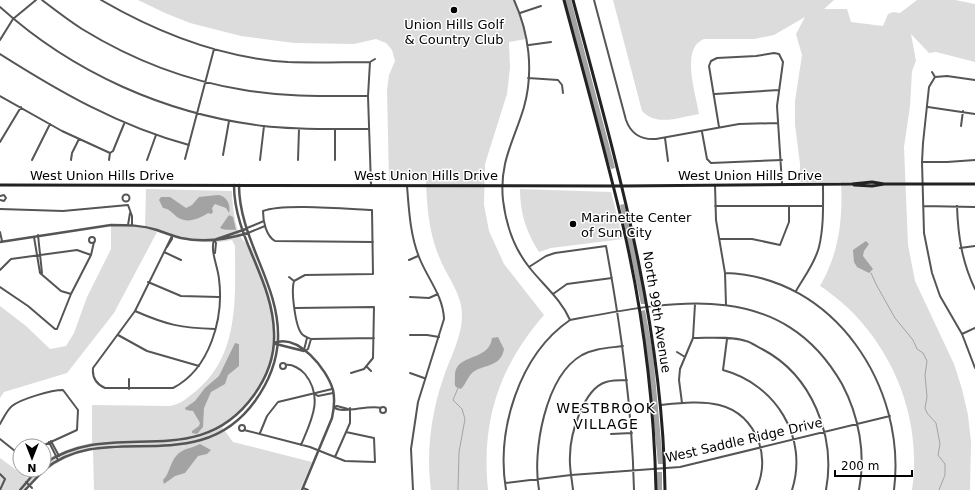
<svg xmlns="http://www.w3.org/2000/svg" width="975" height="490" viewBox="0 0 975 490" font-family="'DejaVu Sans',sans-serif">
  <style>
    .green { fill: #dcdcdc }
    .water { fill: #a3a3a3 }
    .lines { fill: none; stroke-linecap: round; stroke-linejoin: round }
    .stream { stroke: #a3a3a3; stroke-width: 1 }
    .minor { stroke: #555; stroke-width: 2 }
    .tertiary { stroke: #555; stroke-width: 2.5 }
    .secondary { stroke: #222; stroke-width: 3 }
    .poi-dot { fill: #000; stroke: #fff; stroke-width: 1.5 }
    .labels { text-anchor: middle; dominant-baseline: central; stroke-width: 3; stroke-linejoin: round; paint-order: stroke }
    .poi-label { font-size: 13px; fill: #000; stroke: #fff }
    .street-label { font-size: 13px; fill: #000; stroke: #fff }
    .neighbourhood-label { font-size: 14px; letter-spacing: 1px; fill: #000; stroke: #fff }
  </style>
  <rect width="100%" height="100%" fill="#fff"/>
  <path class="green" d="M138,0H514L525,28L526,39L509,42L510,68L507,94L485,164L484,205L489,231L504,264L544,315C499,367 481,421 488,490H431C426,453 431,414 443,379C450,357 462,338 462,315C462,294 448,278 440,259C429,234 427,208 426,181H389L387,90L389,75L395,61L392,50L386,43L376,39L354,44L294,43L241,36L190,23L165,13Z
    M613,0H834L824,9H847L851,22L883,26L888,14L893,12L900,13L917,0H955L975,4V62L936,52L929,53L911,34L916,61L912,71L910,106L904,147L908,245L915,281L954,364L962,389L968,415L971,442L970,490H912C924,412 886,329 820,286C839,253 843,220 841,182H800V164L795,125V101L802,55L796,34L805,17L774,35L754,39H704C680,48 696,94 699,114C680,117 657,127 642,111Z
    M146,189L232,191C232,204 235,228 242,239C244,242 249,244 251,247C254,252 256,258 258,264C287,331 283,382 222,427L233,442L312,462L300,490H94L93,450C67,454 43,469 27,490H0V458L27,478L35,470H44V462C57,452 75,446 92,443V405L170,406C181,404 187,398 196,391C240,355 235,297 235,246L232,240C203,246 184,239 157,232L114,313L67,373L4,392L0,398V306L26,326L50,349L66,346L74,333L87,297L111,249V225L145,227Z
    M520,189L611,192L623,239L551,248L539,252C526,232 520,213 520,189Z"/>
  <path class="water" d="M565,0H571L615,168L611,169L604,149Z
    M218,195C227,196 231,205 229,213L226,208L215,204L212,208L213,212L211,214L208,213C199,219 187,224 177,217C172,213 170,209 163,208L159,200L161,197H170L186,208L192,205L199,197Z
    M624,204L631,226L646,304H641L620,205Z
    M229,215L233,217L236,230C232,229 226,231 220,228Z
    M866,241L869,244L864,251L863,256L873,269L869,273L857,267L854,262L853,250Z
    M645,310L653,353L663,464H658L650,383L641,311Z
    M498,337L504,349C501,368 482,364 472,373C467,378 466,384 461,389L456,387C454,384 455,382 455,378C453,352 489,363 492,338Z
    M235,343L239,344V366L228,375L225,384L211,392L204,408L203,427L197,434L192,433V431L199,426L200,423L193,411L186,410L185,408L195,401L205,388L219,376Z
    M200,444L211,450L207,454L198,456L185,473L175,476L164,484L163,480C170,473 170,462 177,455C183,448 193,448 200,444Z
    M657,472H662V490H657Z"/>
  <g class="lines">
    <path class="stream" d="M871,273L877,286L895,318L913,340L917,349L923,353L927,361L925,375L927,397L925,408L927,413L936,423L940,444L938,455L945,464V475L939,490
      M458,388L453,400L462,409L465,419L459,452L458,490"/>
    <path class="minor" d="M42,0C55,10 68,20 82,29C131,59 187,81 244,90C285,97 327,96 368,96
      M101,0C158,33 221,58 288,62C315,63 343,62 370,62L375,59
      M514,0C529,33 534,71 524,107C514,141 499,162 503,200C506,225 514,248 529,267C543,285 561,299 570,320
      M594,0L626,120C631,134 642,140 656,139L739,124L778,123
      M0,7C73,73 166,114 263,126C298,130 334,129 369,129
      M520,13L541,6
      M0,40L13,19L36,0
      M529,45L551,42
      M0,54C60,92 119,126 189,145
      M370,62L368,96L371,185
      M932,72L935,77
      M935,77L929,87L923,143L922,162L924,233L932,273L940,296L962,334L975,368
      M935,77L947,76L975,80
      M528,78L558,80L562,85L563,93
      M715,94L779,90
      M0,96L62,131L110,153
      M928,107L975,114
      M961,126L963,111
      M719,127L709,66L711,61L717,58L756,56L774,53L779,54L783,62L777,106L782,184
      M702,132L707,159L711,163L782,160
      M665,138L668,161
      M0,142L21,107
      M110,153L113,151L124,124
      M223,155L229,121
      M185,159L214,49
      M32,160L50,124
      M71,160L72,153L79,139
      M109,160L110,153
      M147,160L156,135
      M260,160L264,126
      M298,160L299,129
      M335,160V129
      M922,162H947L975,160
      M715,185L716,220L725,273L726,305
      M407,186C409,210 410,234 419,257C427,278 443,295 444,319L418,402L411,449L413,490
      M122.5 198a3.5 3.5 0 1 1 7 0a3.5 3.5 0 1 1-7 0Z
      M0,196L4,195L6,198L4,201L0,200
      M715,206H823
      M923,206L975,207
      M957,206C958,236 962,262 975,289
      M0,209L63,211L128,205L132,216V225
      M128,225L130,213
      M247,228L264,221
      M0,232L2,241
      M248,233L265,226
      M38,235L42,273
      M172,236L135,311L93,368C92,378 96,384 105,388H173C210,369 224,318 219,279C218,267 210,251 214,240
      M34,237L40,273L61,291L71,294
      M89 240a3 3 0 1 1 6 0a3 3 0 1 1-6 0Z
      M719,239H752L780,245L789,222V206
      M214,240L216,243L215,253
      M167,247L172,239V235
      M960,248L975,246
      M164,252L181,260
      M409,260L418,256
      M529,267L546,256L555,253L606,246C621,329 632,406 634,490
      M0,270L11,259L77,250L91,255
      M725,273C834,276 907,387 894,490
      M289,277L294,281
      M294,281L305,275L373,274L372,210C349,209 282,203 263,211C263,221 266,236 275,241L373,242
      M294,281C291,290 295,329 303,335C305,337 309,338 311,339L374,338
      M148,282L181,296L219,297
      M0,287L28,306L55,329H57L71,294L91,255L94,242
      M796,291C804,277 815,263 819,247C824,226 823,205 823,184
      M553,294L567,284L612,278
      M410,297L429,298L438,294
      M295,308L374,307L373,358L364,369L351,373
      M135,311C167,325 181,328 215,329
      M962,334L975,328
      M118,335L147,351L199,366
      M410,335H427L439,337
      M693,338C710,338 730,336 746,341C751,342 757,347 762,349C812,375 836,436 826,490
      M727,339L723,370C775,384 809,437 792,490
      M304,350L307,338
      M305,351L308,349L311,339
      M677,352L685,357
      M280 366a3 3 0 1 1 6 0a3 3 0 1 1-6 0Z
      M286,365C292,364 301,369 305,374C324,398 311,421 301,445
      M367,367L371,371
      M410,373L424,378
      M129,389V379
      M315,394L318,396L333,393
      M682,403L679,380L680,369L693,338L695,304
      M660,405C701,401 741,396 759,442C764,458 763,475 756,490
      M380 410a3 3 0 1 1 6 0a3 3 0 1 1-6 0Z
      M334,407C341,415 369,404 381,408
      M334,407L337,406L348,409
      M0,424C3,419 7,410 12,406C21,399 51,390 63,390L78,410L77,430L42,446
      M239 428a3 3 0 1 1 6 0a3 3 0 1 1-6 0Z
      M244,430L310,447L345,461L375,462L374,438L346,432
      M260,433L267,416L278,402L332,389
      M611,434L632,433
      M0,439L20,455
      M51,441L59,456
      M49,442L58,460
      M335,457L350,423V408
      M0,474L5,479L0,490
      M26,482L32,488
      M505,483L571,475L680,467L890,416
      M303,488L308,490
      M506,490C496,430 519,355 570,320C672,301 781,277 842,384C859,416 866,454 859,490
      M539,490C532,452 545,376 582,355C595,348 609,348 623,346
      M573,490C572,479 569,467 570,456C570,435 583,389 606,382C612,380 620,380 627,380"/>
    <path class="tertiary" d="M214,240L246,229
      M0,242L111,225C127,225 142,225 157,230C165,233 173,236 181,238C204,243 225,240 248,233
      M274,343C298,333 327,369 333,390C335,399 334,409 332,418L302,490
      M276,344L304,351
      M44,464C112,416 197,475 254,395C267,377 275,355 274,333C273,279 234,238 234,185
      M44,470C105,418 198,481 255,401C268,383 277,362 278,339C280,284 239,240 239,185
      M20,490L37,470
      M25,490L44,470"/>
    <path class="secondary" d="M564,0C584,75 605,150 623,226C643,312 654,401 656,490
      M573,0C616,161 663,322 665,490
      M0,185L622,186L852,184L872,182L884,184
      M854,185L872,186L884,184H975"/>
  </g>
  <g class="poi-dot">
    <circle cx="454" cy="10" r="4"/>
    <circle cx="573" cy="224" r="4"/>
  </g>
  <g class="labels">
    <g class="poi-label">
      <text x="454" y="24">Union Hills Golf<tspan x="454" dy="15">&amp; Country Club</tspan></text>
      <text x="581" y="217" text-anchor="start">Marinette Center<tspan x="581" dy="15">of Sun City</tspan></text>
    </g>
    <g class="street-label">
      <text x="102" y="175">West Union Hills Drive</text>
      <text x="426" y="175">West Union Hills Drive</text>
      <text x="750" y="175">West Union Hills Drive</text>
      <text transform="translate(657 312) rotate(81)">North 99th Avenue</text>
      <text transform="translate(744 440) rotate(-13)">West Saddle Ridge Drive</text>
    </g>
    <g class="neighbourhood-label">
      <text x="606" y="408">WESTBROOK<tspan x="606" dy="16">VILLAGE</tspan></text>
    </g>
  </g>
  <g transform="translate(32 458) rotate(180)"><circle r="19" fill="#ffffff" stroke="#999999"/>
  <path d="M0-3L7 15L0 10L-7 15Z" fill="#000000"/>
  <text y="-6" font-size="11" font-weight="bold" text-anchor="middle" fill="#000000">N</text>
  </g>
  <path d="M835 470v6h77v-6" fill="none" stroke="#000000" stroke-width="2"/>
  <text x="841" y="470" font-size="12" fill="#000000" stroke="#ffffff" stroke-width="3" paint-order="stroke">200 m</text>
</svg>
